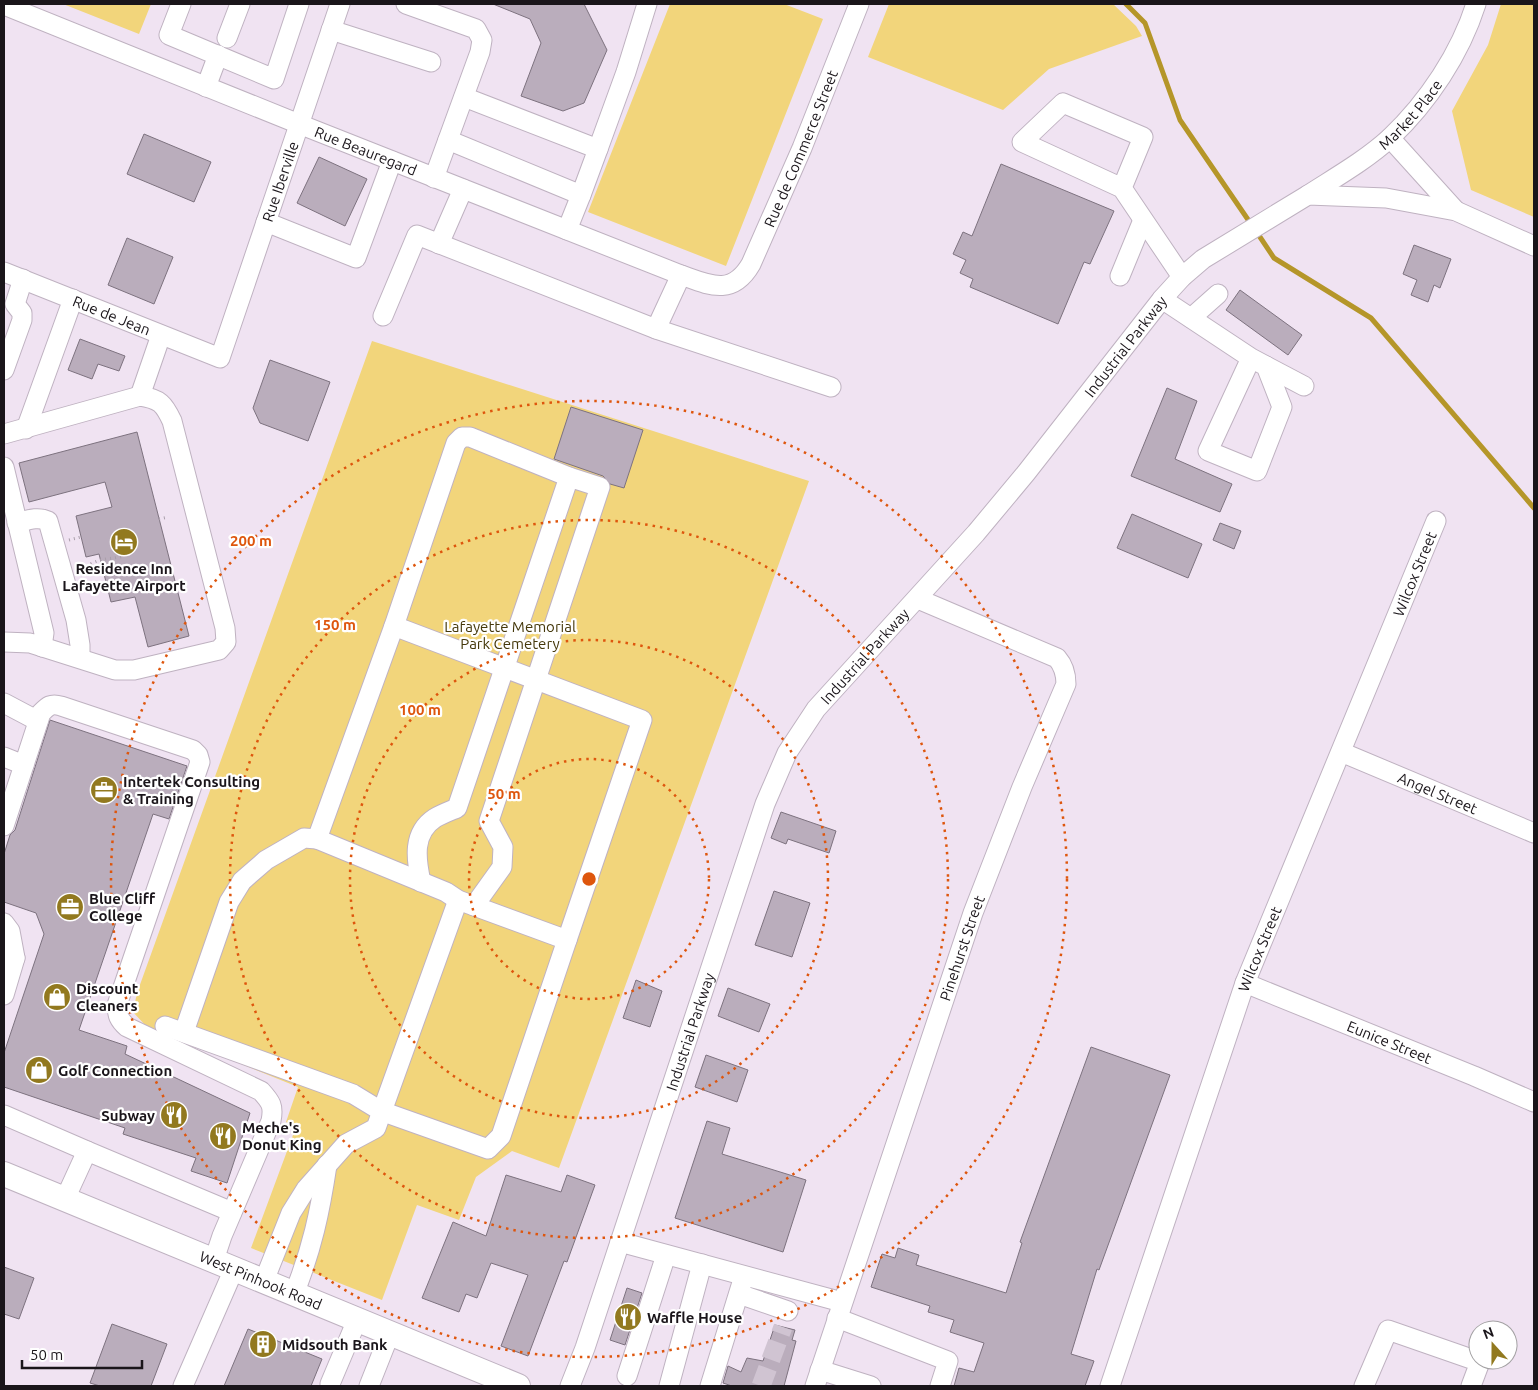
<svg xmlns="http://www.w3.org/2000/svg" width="1538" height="1390" viewBox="0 0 1538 1390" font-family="Ubuntu,sans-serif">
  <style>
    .green { fill: #f2d57b }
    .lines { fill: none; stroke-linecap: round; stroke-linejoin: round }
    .stream { stroke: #b59629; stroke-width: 5 }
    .building { fill: #baadbc; stroke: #7d727f }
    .minor-tunnel { stroke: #d0c4d2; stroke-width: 19; stroke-dasharray: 19 9; stroke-linecap: butt }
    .minor-casing { stroke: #bfb2c1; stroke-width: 21 }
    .major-casing { stroke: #bfb2c1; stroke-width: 26 }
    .path { stroke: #aa9fab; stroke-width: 3; stroke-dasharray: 1 4; stroke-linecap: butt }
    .minor { stroke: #fff; stroke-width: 19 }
    .major { stroke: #fff; stroke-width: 24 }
    .ring { fill: none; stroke: #de560d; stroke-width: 2.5; stroke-dasharray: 2.5 5 }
    .labels { text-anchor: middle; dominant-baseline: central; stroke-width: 4.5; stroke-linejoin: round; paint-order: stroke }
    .street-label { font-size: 15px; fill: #1a151a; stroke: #fff }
    .poi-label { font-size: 15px; font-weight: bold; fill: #1a151a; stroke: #fff; text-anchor: start }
    .park-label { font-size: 15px; fill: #45380b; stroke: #fff }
    .centre { fill: #de560d; stroke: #fff; stroke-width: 2.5 }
    .ring-label { font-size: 15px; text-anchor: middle; font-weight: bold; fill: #de560d; stroke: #fff; stroke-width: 4.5; stroke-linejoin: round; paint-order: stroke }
  </style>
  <rect width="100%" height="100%" fill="#f0e3f2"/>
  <path class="green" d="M63,4H151L139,34Z
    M670,4H784L823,19L726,266L588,212Z
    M889,4H1113L1136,26L1142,36L1049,69L1003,110L868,57Z
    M1501,4H1534V217L1471,190L1452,111L1488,45Z
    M372,341L809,481L559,1168L512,1151L476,1177L459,1220L417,1205L382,1300L251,1248L296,1127L286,1122L298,1087L145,1025L133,1012L137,993Z"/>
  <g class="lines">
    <path class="stream" d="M1126,4L1145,23L1180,120L1251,224
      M1256,231L1274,258L1371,318L1534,508"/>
  </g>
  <path class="building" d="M493,4H584L607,50L584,103L563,111L521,96L541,43L530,19Z
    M144,134L211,162L194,202L127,174Z
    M319,157L367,179L345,226L297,203Z
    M1001,164L1114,211L1090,264L1084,262L1058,324L970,287L973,279L960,273L966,260L953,254L963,232L972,236Z
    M127,238L173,257L154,304L108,285Z
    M1414,245L1451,259L1440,288L1434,285L1428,302L1411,295L1417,280L1403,274Z
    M1240,290L1302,335L1288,355L1226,310Z
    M80,339L125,356L119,371L98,364L92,379L68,370Z
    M270,360L330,382L308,441L260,423L253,408Z
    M1167,388L1197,401L1175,459L1232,484L1220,512L1131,476Z
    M571,407L643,430L624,488L610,484L603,476L554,459Z
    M137,432L189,636L148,647L135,597L111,602L99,554L86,557L76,516L112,507L105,482L29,502L19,463Z
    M1132,514L1202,544L1188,578L1117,548Z
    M1220,523L1241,531L1234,549L1213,540Z
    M50,720L187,766L169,819L153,814L79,1030L127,1046L125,1054L250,1113L227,1183L191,1171L196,1158L123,1134L125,1128L4,1087V1053L44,934L36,913L4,902V854L10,835L15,830Z
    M781,812L836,831L829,853L788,839L786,844L771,838Z
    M774,891L810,903L792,957L755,945Z
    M636,980L662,991L650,1027L623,1018Z
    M728,988L770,1004L759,1032L718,1016Z
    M1091,1047L1170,1075L1099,1270L1097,1269L1071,1354L1094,1361L1085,1386H954L959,1368L974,1372L984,1343L950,1332L954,1320L928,1312L930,1306L871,1287L882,1254L895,1258L898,1248L919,1255L916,1265L1006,1293L1022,1243L1020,1242Z
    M706,1055L748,1070L737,1102L695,1087Z
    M707,1121L730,1128L722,1154L806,1180L783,1252L675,1218Z
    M506,1175L561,1192L567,1175L595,1185L567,1262L564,1261L528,1356L501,1346L528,1275L491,1263L477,1298L466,1294L459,1312L422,1298L453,1222L486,1236Z
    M4,1267L34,1278L19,1319L4,1314Z
    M627,1288L642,1293L625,1345L610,1340Z
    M112,1324L167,1344L151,1386H100L90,1383Z
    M775,1325L795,1330L792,1340L796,1341L784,1386H732L723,1383L728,1366L741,1372L747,1358L763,1361Z
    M248,1329L322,1359L311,1386H224Z"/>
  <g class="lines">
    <path class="minor-tunnel" d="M761,1386L783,1327"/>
    <g class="minor-casing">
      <g id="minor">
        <path d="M181,4L169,35L274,79L299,4"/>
        <path d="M406,4L476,29L482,40L480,52L434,178"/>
        <path id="s1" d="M4,5L299,124L681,275C709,285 732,297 751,264L802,148L859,4"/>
        <path d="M331,30L431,62"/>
        <path d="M227,38L240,4"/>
        <path d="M206,87L218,55"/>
        <path d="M1390,138L1456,211"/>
        <path d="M448,140L581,195L598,149L464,97"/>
        <path d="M598,149L626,72L647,4"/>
        <path d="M1122,188L1143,137L1063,103L1022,142L1122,188L1182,277"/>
        <path id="s2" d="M1308,195C1336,177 1366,160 1390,138C1428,102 1460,54 1476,4"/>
        <path d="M266,222L356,258L392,161"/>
        <path d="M567,230L581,195"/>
        <path d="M439,244L463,189"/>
        <path id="s3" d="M4,272L220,358L340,4"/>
        <path d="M1120,276L1143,220"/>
        <path d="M1162,299L1251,358L1266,366L1282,407L1257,471L1208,451L1251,358"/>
        <path d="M383,316L417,235L656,329L681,275"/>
        <path d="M1191,318L1218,294"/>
        <path d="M656,329L831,387"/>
        <path d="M1266,366L1304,386"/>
        <path d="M4,370L22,320V313L15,304L23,279"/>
        <path d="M140,396L161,335"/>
        <path d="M26,429L73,299"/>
        <path d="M4,434L140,396C160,399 164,404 172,421L225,628L226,642L219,650L134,670H115L30,643L4,642"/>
        <path d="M4,467L44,633L42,647"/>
        <path d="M17,523C28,520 38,516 48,521L76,620L80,645V658"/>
        <path d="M4,703L38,721"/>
        <path id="s4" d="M1341,752L1534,833"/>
        <path d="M4,757L24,765"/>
        <path d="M4,826L41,713C48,706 51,703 61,706L193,750L198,755L200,762L117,1005C117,1015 119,1020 127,1027L261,1091C271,1102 274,1106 271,1121L222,1236L214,1260"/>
        <path d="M317,839L446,892L458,900L567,940L642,720L394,626"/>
        <path d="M421,882C416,859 412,833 435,818C442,814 450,811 457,808L569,477"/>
        <path d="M4,923L10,931L15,958"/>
        <path d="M4,954L15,958L4,995"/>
        <path id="s5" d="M1245,983L1474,1076L1534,1102"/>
        <path d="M165,1026L353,1094L381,1111L488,1149L501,1136L567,940"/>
        <path d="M184,1032L229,902L242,881L266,860L304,838L317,839L394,626L456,443L462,437H470L569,477L600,487L489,821L503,847L502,867L474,906"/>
        <path d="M4,1115L87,1151"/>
        <path d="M65,1199L87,1151L232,1212"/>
        <path d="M620,1242L842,1302"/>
        <path d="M264,1281L291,1213L306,1189L346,1144L376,1128L458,900"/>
        <path d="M294,1294C312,1249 320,1212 327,1165"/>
        <path d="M739,1294L788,1311"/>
        <path d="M837,1318L948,1361L940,1386"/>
        <path d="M820,1370L871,1386"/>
        <path d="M627,1376L666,1255"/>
        <path d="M330,1384L357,1320"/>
        <path d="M183,1386L234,1269"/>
        <path d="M369,1386L390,1333"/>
        <path id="s6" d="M570,1386L585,1348L765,804L787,753L816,709L976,533L1026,473L1162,299L1182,277L1203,259L1308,195L1386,198L1456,211L1534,246"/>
        <path d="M669,1386L702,1264"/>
        <path d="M710,1386L744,1276"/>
        <path id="s7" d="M815,1386L973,913L1022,787L1066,684C1066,674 1064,666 1057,658L918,599"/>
        <path id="s8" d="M1110,1386L1245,983L1436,521"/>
        <path d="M1364,1386L1388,1330L1480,1362L1471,1386"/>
      </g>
    </g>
    <g class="major-casing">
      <g id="major">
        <path id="s9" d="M4,1174L518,1386"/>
      </g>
    </g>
    <path class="path" d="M159,519L168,517
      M69,540L81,537
      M81,575C85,572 85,569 88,566C97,558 114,559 124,556"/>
    <use href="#minor" class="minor"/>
    <use href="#major" class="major"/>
  </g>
  <g class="ring">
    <circle cx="589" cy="879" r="120"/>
    <circle cx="589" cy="879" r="239"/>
    <circle cx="589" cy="879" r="359"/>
    <circle cx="589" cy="879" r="478"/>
  </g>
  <defs>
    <g id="hotel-disc" transform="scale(1.4375)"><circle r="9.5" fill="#92791f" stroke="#fff"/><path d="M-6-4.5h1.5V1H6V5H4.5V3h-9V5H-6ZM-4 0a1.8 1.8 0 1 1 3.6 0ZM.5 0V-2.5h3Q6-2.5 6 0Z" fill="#fff"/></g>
    <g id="office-disc" transform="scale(1.4375)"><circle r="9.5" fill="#92791f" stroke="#fff"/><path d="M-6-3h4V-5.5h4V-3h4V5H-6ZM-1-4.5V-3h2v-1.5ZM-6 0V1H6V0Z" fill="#fff"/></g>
    <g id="shop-disc" transform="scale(1.4375)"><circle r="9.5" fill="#92791f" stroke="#fff"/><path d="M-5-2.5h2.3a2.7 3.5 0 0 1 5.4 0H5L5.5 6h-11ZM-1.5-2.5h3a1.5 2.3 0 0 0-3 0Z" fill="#fff"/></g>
    <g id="restaurant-disc" transform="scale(1.4375)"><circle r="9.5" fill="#92791f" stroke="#fff"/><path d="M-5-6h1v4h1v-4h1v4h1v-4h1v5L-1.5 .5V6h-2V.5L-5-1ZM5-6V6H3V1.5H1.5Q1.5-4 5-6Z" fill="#fff"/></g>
    <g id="building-disc" transform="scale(1.4375)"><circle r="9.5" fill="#92791f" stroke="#fff"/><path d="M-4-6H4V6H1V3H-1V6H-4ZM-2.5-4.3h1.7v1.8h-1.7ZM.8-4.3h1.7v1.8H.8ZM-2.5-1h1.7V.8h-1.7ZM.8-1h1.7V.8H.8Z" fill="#fff"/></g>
  </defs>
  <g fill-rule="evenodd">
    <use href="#hotel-disc" x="124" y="542"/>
    <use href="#office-disc" x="104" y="790"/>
    <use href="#office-disc" x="70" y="907"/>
    <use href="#shop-disc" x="57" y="997"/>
    <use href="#shop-disc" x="39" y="1070"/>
    <use href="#restaurant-disc" x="174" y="1115"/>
    <use href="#restaurant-disc" x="223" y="1136"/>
    <use href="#restaurant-disc" x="628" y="1317"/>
    <use href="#building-disc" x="263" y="1344"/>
  </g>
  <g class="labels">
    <g class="street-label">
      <text stroke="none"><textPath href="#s2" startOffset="131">Market Place</textPath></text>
      <text stroke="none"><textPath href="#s1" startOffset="935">Rue de Commerce Street</textPath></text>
      <text stroke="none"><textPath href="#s1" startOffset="390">Rue Beauregard</textPath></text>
      <text stroke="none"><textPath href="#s3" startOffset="419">Rue Iberville</textPath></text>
      <text stroke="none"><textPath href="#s3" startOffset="116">Rue de Jean</textPath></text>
      <text stroke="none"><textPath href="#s6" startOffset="1199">Industrial Parkway</textPath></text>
      <text stroke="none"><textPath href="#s8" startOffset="868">Wilcox Street</textPath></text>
      <text stroke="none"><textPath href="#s6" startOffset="794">Industrial Parkway</textPath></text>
      <text stroke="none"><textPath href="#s4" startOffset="105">Angel Street</textPath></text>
      <text stroke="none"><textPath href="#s7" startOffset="462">Pinehurst Street</textPath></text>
      <text stroke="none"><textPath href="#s8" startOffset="462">Wilcox Street</textPath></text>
      <text stroke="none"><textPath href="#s6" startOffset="374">Industrial Parkway</textPath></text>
      <text stroke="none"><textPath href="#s5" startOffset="156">Eunice Street</textPath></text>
      <text stroke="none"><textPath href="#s9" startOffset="278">West Pinhook Road</textPath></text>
    </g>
    <g class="poi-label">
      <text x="124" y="568" text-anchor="middle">Residence Inn<tspan x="124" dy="17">Lafayette Airport</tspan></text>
      <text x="123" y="781">Intertek Consulting<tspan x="123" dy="17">&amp; Training</tspan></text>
      <text x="89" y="898">Blue Cliff<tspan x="89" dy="17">College</tspan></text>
      <text x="76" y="988">Discount<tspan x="76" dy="17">Cleaners</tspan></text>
      <text x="58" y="1070">Golf Connection</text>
      <text x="155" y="1115" text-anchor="end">Subway</text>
      <text x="242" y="1127">Meche's<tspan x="242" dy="17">Donut King</tspan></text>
      <text x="647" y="1317">Waffle House</text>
      <text x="282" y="1344">Midsouth Bank</text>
    </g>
    <g class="park-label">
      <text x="510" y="626">Lafayette Memorial<tspan x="510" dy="17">Park Cemetery</tspan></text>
    </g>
  </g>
  <circle cx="589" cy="879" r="8" class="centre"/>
  <g class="ring-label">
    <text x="251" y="546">200 m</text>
    <text x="335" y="630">150 m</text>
    <text x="420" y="715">100 m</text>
    <text x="504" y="799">50 m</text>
  </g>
  <rect width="1538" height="1390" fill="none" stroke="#1a151a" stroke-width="10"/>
  <g transform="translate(1493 1345) rotate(339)"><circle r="24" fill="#ffffff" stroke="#a3a1a3"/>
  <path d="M0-4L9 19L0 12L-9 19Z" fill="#92791f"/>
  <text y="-8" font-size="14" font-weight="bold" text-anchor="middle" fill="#1a151a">N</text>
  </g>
  <path d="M22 1360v8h120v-8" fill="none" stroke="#1a151a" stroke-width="2.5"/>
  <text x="30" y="1360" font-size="15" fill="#1a151a" stroke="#ffffff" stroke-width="4" paint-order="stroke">50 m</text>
</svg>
